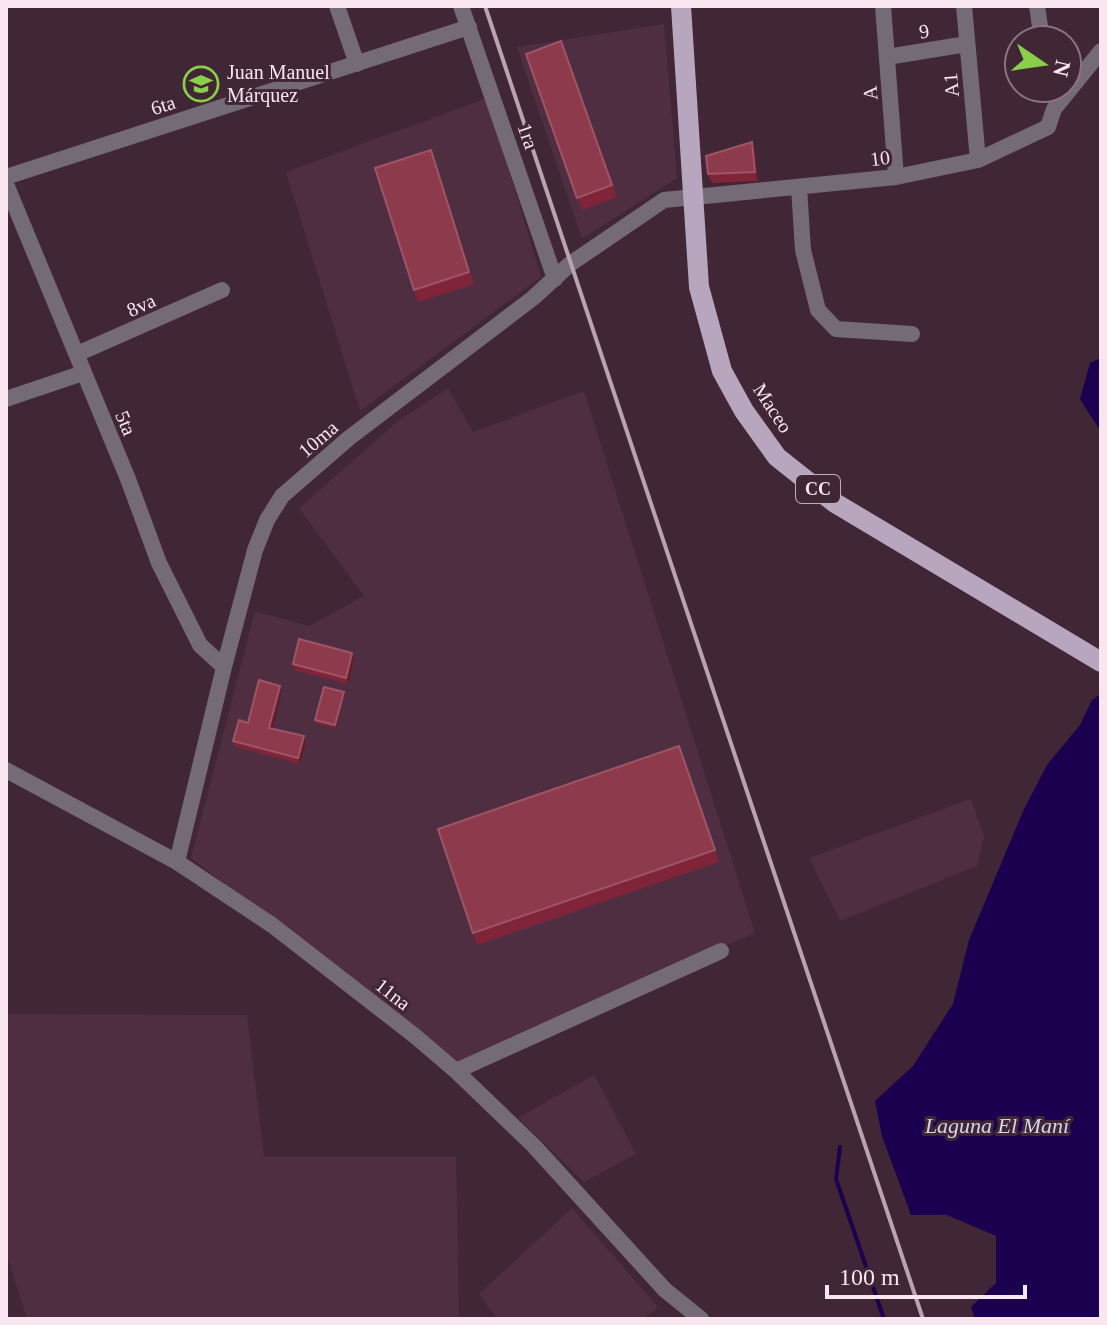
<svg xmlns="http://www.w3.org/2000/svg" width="1107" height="1325" viewBox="0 0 1107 1325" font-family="'Times New Roman',serif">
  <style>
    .built { fill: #4f2e41 }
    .water { fill: #1b0050 }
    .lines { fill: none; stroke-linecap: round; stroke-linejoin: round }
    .stream { stroke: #1b0050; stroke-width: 4 }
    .street { stroke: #746b77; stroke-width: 16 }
    .primary { stroke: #b7a6be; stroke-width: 20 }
    .rail { stroke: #b9a3af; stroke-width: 4 }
    .wall { fill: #802539 }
    .shaded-wall { fill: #611d2f }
    .building { fill: #8d3a4c; stroke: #9e5566; stroke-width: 2 }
    .labels { text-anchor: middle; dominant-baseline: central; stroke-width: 6; stroke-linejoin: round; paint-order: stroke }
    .shield { fill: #412635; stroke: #c2acb8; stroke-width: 2 }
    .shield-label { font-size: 18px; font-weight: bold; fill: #f9e6f0 }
    .street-label { font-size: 20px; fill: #f9e6f0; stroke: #412635 }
    .poi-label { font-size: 20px; fill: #f9e6f0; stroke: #412635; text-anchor: start }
    .water-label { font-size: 22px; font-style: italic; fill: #d4d4eb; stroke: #412635 }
  </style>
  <rect width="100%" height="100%" fill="#412635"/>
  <path class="built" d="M664,24L677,178L582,239L517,47Z
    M487,98L541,277L360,411L286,172Z
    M448,388L473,432L584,391L755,933L457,1063L191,858L255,611L309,626L364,596L299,508L398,421Z
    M971,799L984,837L977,866L840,921L809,858Z
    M6,1014L247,1015L264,1157H456L459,1319H27L6,1252Z
    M594,1075L636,1154L584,1182L518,1118Z
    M572,1208L658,1307L644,1319H497L479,1294Z"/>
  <path class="water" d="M1101,358V432L1080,399L1090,363Z
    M1101,694V1319H975L971,1307L996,1283V1236L947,1215H911L882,1136L875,1101L913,1066L953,1004L969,940L1024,809L1047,765L1080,725L1092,700Z"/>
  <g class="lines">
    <path class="stream" d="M840,1147L836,1179L884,1319"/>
    <path class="street" d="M337,6L357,64
      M461,6L555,279
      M883,6L896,177
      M964,6L978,160
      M1037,6L1042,40
      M887,57L967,44
      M6,177L469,27
      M6,184L128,479L159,563L200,645L224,667
      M799,187L803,250L818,310L836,329L912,334
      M77,354L222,290
      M6,399L83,373
      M6,770L177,862L272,925L415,1036L456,1071L534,1146L665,1290L701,1319
      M177,862L224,667L255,550L267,520L282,496L349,438L533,298L570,264L664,200L896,177L978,160L1048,127L1054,109L1101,51
      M456,1071L721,951"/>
    <path class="primary" d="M681,6L699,287L722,371L744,411L777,457L835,503L1101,662"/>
    <path class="rail" d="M485,6L923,1319"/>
  </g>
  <path class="wall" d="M561,41L617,197L582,210L526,54Z
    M756,151L758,181L712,183L708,174Z
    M435,162L474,284L418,302L414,290Z
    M352,653L354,659L348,684L295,670L293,664Z
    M282,692L273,729L306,742L300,764L236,747L233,741L248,723Z
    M344,692L345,695L336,728L316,723L315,720Z
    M679,746L719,862L477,945L438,829Z"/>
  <path class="shaded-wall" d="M752,142L756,151L758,181L755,172Z
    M352,653L354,659L348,684L346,678Z
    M280,686L282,692L272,734L269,728Z
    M344,692L345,695L336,728L335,725Z
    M304,736L306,742L300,764L298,758Z"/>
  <path class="building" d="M561,41L612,185L577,198L526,54Z
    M752,142L755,172L708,174L706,156Z
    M431,150L469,272L414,290L375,168Z
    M299,639L352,653L346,678L293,664Z
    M259,680L280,686L269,728L304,736L298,758L233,741L239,720L248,723Z
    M324,687L344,692L335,725L315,720Z
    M679,746L715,850L473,933L438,829Z"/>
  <defs>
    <g id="school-ring" transform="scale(1.8)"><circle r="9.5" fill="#412635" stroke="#89cf49" stroke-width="1.5"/><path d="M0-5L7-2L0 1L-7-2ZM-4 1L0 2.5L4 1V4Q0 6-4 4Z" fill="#89cf49"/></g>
  </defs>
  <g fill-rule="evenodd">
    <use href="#school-ring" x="201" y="84"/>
  </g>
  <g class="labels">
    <rect class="shield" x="796" y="475" width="44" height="28" rx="6"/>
    <g class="shield-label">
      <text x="818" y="489">CC</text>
    </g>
    <g class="street-label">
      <text transform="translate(924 31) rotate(-9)">9</text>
      <text transform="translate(951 85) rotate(-95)">A1</text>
      <text transform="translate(870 93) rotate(-94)">A</text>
      <text transform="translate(163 105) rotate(-18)">6ta</text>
      <text transform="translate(528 136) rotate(71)">1ra</text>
      <text transform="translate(880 158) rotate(-7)">10</text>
      <text transform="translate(141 305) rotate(-25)">8va</text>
      <text transform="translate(773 408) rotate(57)">Maceo</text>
      <text transform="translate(126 423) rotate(67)">5ta</text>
      <text transform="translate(318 439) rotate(-41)">10ma</text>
      <text transform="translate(393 994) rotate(38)">11na</text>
    </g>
    <g class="poi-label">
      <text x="227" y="72">Juan Manuel<tspan x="227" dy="23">Márquez</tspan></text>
    </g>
    <g class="water-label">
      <text x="997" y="1125">Laguna El Maní</text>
    </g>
  </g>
  <rect width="1107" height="1325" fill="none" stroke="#f9e6f0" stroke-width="16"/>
  <g transform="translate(1043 64) rotate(103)"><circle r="38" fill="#412635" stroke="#8b7380" stroke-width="2"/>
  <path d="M0-6L14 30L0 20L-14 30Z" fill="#89cf49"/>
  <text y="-12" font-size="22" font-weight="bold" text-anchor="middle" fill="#f9e6f0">N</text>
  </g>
  <path d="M827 1285v12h198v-12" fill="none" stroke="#f9e6f0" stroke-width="4"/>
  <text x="839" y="1285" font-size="24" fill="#f9e6f0" stroke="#412635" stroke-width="6" paint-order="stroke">100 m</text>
</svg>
